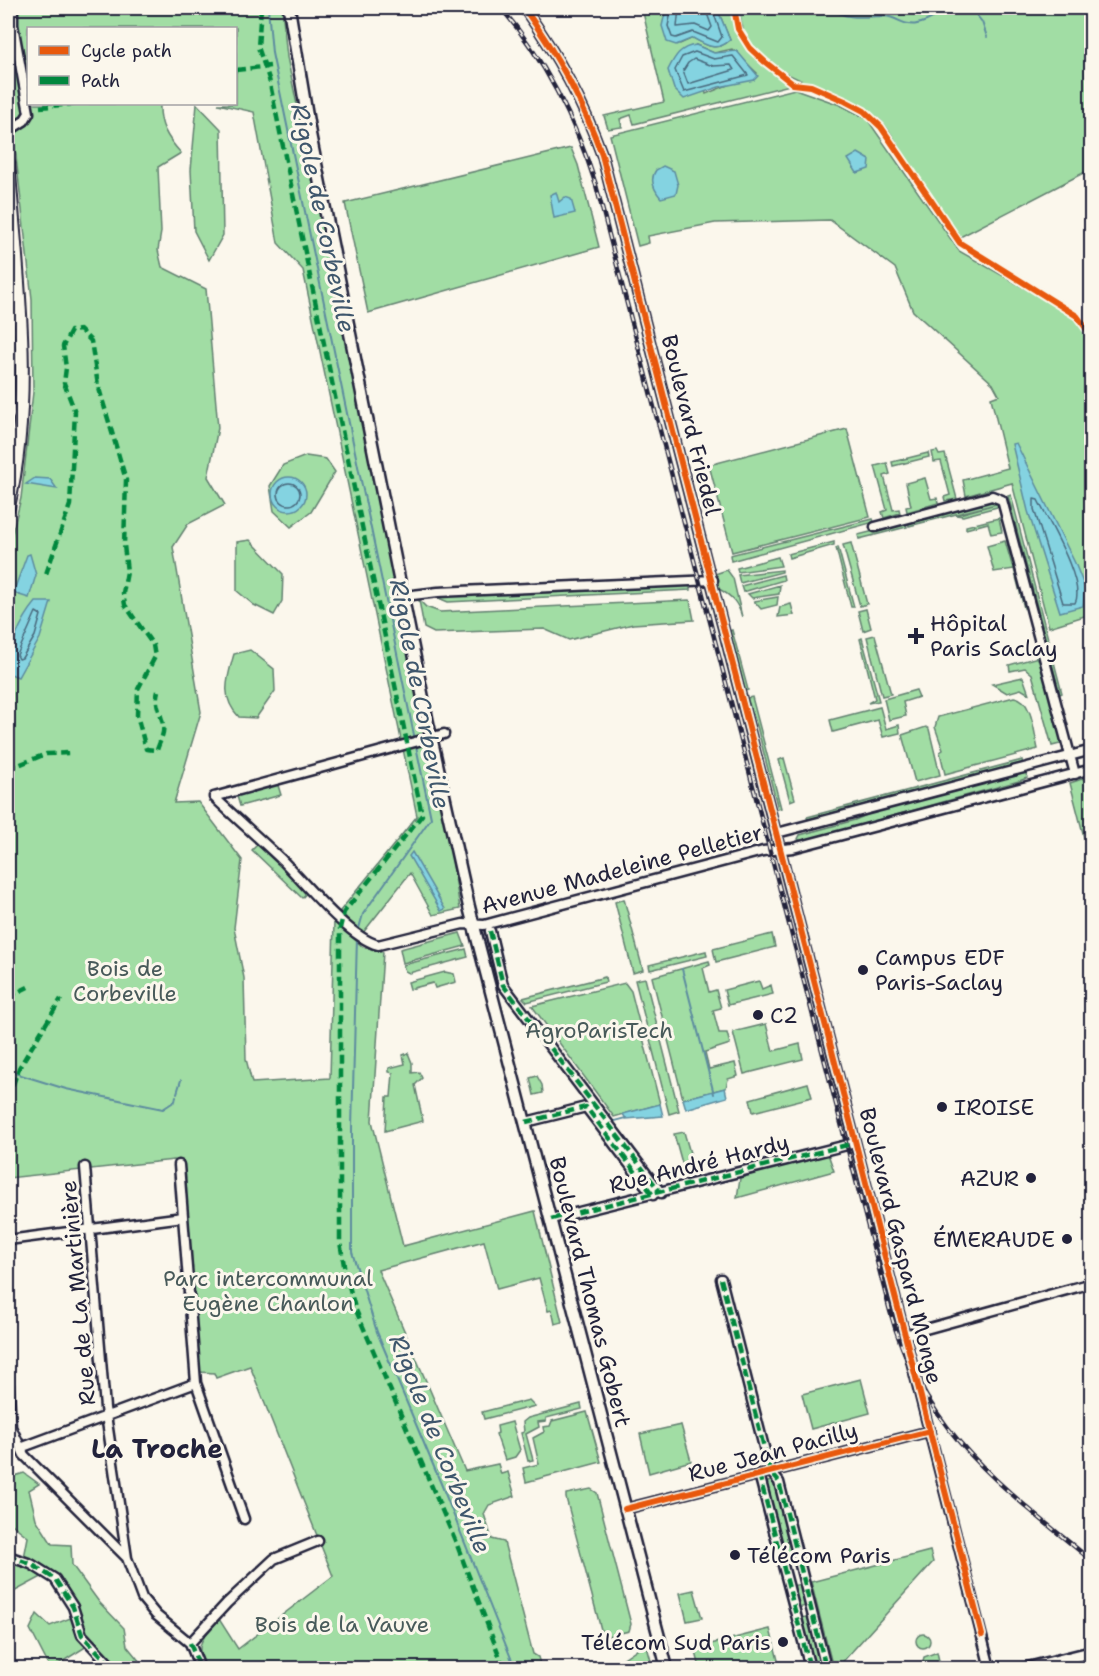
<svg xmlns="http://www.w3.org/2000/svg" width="1099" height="1676" viewBox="0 0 1099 1676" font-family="'Shantell Sans',sans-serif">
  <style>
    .green { fill: #a1dda4; stroke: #628070; stroke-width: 1.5; fill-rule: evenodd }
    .water { fill: #84d3e1; stroke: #5d8c9f; stroke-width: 1.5 }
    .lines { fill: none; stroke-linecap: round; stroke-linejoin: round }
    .shore { stroke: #49697d; stroke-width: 1.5 }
    .stream { stroke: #5d8c9f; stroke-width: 2 }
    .minor-casing { stroke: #22223b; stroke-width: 13 }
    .major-casing { stroke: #22223b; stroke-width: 15 }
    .highway-casing { stroke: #22223b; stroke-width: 16 }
    .minor { stroke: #fbf7ec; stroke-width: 8 }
    .major { stroke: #fbf7ec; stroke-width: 10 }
    .highway { stroke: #fbf7ec; stroke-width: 12 }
    .rail-casing { stroke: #22223b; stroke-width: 4.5 }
    .rail { stroke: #fbf7ec; stroke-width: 2; stroke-dasharray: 7; stroke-linecap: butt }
    .quiet { stroke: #00873e; stroke-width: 4.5; stroke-dasharray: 9 4.5; stroke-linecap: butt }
    .cycleway-casing { stroke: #fbf7ec; stroke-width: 10 }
    .cycleway { stroke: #e8590c; stroke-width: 6 }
    .poi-dot { fill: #22223b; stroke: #fbf7ec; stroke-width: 2 }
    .labels { text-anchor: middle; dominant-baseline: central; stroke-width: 6; stroke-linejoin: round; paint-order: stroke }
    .street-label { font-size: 22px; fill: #22223b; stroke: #fbf7ec }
    .poi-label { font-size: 22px; fill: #22223b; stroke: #fbf7ec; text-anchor: start }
    .park-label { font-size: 22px; fill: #485a5a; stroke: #fbf7ec }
    .water-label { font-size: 24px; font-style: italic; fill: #3f576d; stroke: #fbf7ec }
    .quarter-label { font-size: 26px; font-weight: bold; fill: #22223b; stroke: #fbf7ec }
  </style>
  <rect width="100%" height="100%" fill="#fbf7ec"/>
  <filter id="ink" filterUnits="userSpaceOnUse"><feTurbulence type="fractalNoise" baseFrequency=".0167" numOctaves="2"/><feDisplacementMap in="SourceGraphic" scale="12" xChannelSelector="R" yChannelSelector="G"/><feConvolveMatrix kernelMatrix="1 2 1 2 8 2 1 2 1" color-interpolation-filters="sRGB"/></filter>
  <g filter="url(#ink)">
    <path class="green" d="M10,8H282L287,57L446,820L460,909L433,915L410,873L362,934L340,911L417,816L303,270L278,243L254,112L218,104H236V28H28V104H160C159,124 167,138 181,153L158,167L161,232L158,250L162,267L206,289L218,428L208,477L225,505L188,524L173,547L201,712L174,803L198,802L242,860L234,928L244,978L246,1059L252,1083L330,1078L334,921L363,947L383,952L372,1121L403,1246L535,1211L562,1322L555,1324L552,1310L548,1311L539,1278L497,1289L484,1241L378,1270L465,1471L498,1464L501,1474L508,1472L515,1496L489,1505L484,1514L492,1539L504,1542L533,1654L538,1657L541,1668H204C194,1643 203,1638 219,1619L238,1649L333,1576L250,1366L216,1378L214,1373L199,1372L181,1162L174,1160L8,1178V550L21,498L33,392L32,299L14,139Z
      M642,8H680L671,9L680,44L693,38C707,46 717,52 730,40L717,8H732C738,46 758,64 790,85L634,124L631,115L620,119L622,127L608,129L604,116L664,102ZM696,45L714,53L732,49L757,73L706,94Z
      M740,8H1091V169L960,237C942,211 924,184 906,158C898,146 891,130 880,120C838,81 740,82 740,8Z
      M795,89L840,105L867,119L959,251L1091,326V614L1049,627L1012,483L966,496L963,480L1008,468L991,398L999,395L993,384L913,311L895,268L830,220L715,223L648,236L649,243L638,246L610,135Z
      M197,104L221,129L223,235L209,260L194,231L191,170Z
      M571,148L578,165L599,247L368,313L345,203Z
      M847,429L870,517L732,552L709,465Z
      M937,451L939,455L945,454L957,499L945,501L944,497L950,495L941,461L934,462L932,452Z
      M928,453L929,457L893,466L892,462Z
      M306,456L326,459L335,472L311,512L291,527L274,511L270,486L283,465Z
      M887,463L890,474L884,476L893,510L899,509L900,513L884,518L882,512L887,510L875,466Z
      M925,478L931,499L937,498L938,503L907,512L906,507L911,506L906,483Z
      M1011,495L1062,693L1060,694L1008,496Z
      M992,500L998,501L1001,506L963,516L956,515L996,504L909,526L908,522Z
      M999,518L1002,532L991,534L988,523L966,529V526Z
      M873,519L874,522L731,561L730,555Z
      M906,523L907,527L859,539L858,535Z
      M250,540L283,574L282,601L274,615L254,605L237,591V542Z
      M1005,541L1012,565L1007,541L1012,544L1026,606L1024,608L1014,569L994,572L987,546Z
      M834,542V545L789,558L788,554Z
      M851,543L867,604L860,606L843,545Z
      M838,547L854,607H851L836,548Z
      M778,557L781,566L738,572L737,568Z
      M727,570L733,578L742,617C738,603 732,596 719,589L715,574Z
      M782,570V572L740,583L738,575Z
      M783,575L784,580L743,592L741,586Z
      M690,584V590L448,602L436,597Z
      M780,585L779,594L752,598L748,594Z
      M778,597L777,605L761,609L754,601Z
      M419,600L426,607L440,612L690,600L694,620L633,624L569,640L544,629L434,633L424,628Z
      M791,604L794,615L778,617L780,607Z
      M866,609L871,628L863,631L858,611Z
      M732,630L748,690L744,691L729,631Z
      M875,635L891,694L882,696L867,637Z
      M862,638L879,701L868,703L875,699L860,639Z
      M250,650L274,669L275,691L256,718L239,717C220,697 227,679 234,654Z
      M1038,657L1042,659L1064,743L1052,746L1032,674L1025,668L1010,671L1009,665Z
      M1023,677L1029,694L1021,689L1007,693L992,684Z
      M916,690L919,697L903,702L906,716L889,720L884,699Z
      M752,697L781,808L778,809L757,726L747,698Z
      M1014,697C1033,699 1034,734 1038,749L945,774L940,752L943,750L935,727L938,717Z
      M880,707L886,729L899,725L900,733L883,737L878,720L833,732L830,720Z
      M926,727L929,729L940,775L915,782L902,735Z
      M784,758L795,799L790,801L779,760Z
      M1022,760L1023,766L808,821L807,817Z
      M1026,773L1027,778L1019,781L802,841L798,839L800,835L855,820L873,812Z
      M1091,776H1092L1091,864L1070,783Z
      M277,782L281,795L240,806L236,793Z
      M260,842L310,889L302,898L252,850Z
      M624,899L643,970L633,973L615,902Z
      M460,933L465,946L403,963L400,949Z
      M772,934L775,947L716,962L713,949Z
      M466,949L468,957L409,973L405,971L403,965Z
      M706,951L707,956L650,970L649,965Z
      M709,961L710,965L703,968L709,992L716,990L721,1008L713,1010L719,1033H727L730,1044L705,1052L709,1069L735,1063L738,1076L728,1079L726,1088L683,1099L652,977Z
      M445,972L454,974L456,982L435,988L433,983L410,989L408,982Z
      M605,977L606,982L527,1002L523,998Z
      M645,978L679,1111L669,1114L635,980Z
      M759,981L762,989L771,985L773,994L728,1005L724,990Z
      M625,983L631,991L660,1104L614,1117L532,1006Z
      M766,1024L773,1051L800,1044L803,1059L744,1074L733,1032Z
      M408,1053L412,1063V1073L419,1072L422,1078L415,1085L423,1121L385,1131L387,1097H391L393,1073L389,1072V1068L405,1064L403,1055Z
      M537,1076L542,1085L543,1093L534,1095L530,1078Z
      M808,1083L812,1097L753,1112L750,1099Z
      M684,1132L692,1160L682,1163L674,1134Z
      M827,1151L834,1171L737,1198L740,1178Z
      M861,1379L870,1413L811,1429L802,1394Z
      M529,1400L535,1406L484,1419L482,1412Z
      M581,1404L582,1409L546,1418V1421L538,1422L539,1427L526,1434L533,1460L528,1461L521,1433L524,1432L523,1422L528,1418Z
      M587,1412L601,1462L526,1482L523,1468L539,1464L533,1438L544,1432L543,1427L550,1426L552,1421Z
      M512,1422L520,1450L515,1457L505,1460L496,1434L498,1433L497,1426Z
      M681,1425L691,1461L649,1473L640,1434Z
      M24,1473L39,1484L29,1490L36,1519L52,1544L71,1545L72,1565L99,1602L124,1628L127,1646L145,1668H103L106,1666L87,1646L60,1663L62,1668H50L30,1629L37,1614L50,1626L76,1616L47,1574L8,1595V1558L23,1563L28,1537L8,1521V1478Z
      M774,1480L794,1561L785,1563L765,1483Z
      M591,1489L597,1493L631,1624L629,1631L603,1637L566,1498V1494Z
      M930,1551L933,1562L837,1668H833L811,1582Z
      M801,1584L807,1606L797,1608L791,1586Z
      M694,1590L702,1618L687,1621L680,1593Z
      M809,1616L823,1668H812L799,1619Z
      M770,1629L780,1668H700L695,1648Z
      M916 1641a7 7 0 1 1 14 0a7 7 0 1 1-14 0Z
      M646,1643L653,1668H609Z
      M937,1652L940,1665L921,1668L924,1657Z
      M1091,1658V1668H1049Z"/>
    <path class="water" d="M680,8H717L730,40C717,52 707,46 693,38L676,45L667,42L662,26L666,9Z
      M696,45L714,53L737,51L758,76L754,80L719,87L684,99L674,89L668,70C675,56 680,47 696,45Z
      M858,153L870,160L869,169L857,173L848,159Z
      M663,166L674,171L678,185L676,194L661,198C654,190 649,180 656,170Z
      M556,192L559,202L565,197L571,199L575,213L554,218L550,195Z
      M1016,443L1075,563L1085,588L1083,606L1060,612L1028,511L1012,444Z
      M272 494a17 17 0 1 1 34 0a17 17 0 1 1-34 0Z
      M35,478L50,479L57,489L26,484Z
      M30,554L36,575L29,598L13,593L27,555Z
      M36,602H51L40,638L18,677L8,673C7,650 21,620 36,602Z
      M412,852L445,909L441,911L409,856Z
      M725,1088L727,1097L686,1109L683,1099Z
      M660,1104L663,1116L626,1119L623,1114Z"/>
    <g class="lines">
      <path class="shore" d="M672,8L668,26L672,37L676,38L693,32L718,42L722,37L712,8
        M679,8L677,27L695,25L709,31L712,27L705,8
        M695,52L714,59L733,56L748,75L684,92L675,70L682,57Z
        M694,59L713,66L731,65L734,70L688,84L683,71L688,63Z
        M278 494a11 11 0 1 1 22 0a11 11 0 1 1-22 0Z
        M1034,499L1038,500C1048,521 1086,583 1075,603H1063L1034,509Z
        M36,612L41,615L35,636L22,658L19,659L17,655Z"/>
      <path class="stream" d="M268,8L272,53L415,740
        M830,8C848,21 865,16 885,16C896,17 906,27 917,24C930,22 938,13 950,8
        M971,8L982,22L987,37
        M358,932L363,914L431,818L416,746
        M357,937L352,1128V1252L377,1332L442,1486L515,1668
        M682,969L714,1094
        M8,1071L66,1089L163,1109L175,1101L176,1096
        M177,1093L181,1080
        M611,1122L626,1118"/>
      <g class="minor-casing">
        <path id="minor" d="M524,8C557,54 583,102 602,155L990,1668
          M13,128L24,121L29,113L13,25V8
          M875,527L992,496L1002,500L1075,774
          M404,596L438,592L713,580
          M214,797C236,818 260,839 282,860C306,884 347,936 378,945L463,924L484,925L763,851L793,848L1092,769
          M214,797L444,734
          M777,833L1092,750
          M490,931L503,985L661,1193
          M526,1122L586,1107L653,1195
          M179,1165L196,1383L244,1519
          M85,1167L105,1408L127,1558L142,1598L156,1615L190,1643
          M551,1219L855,1143
          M8,1240L183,1217
          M721,1279L770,1471L779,1482L826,1668
          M904,1335L1092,1283
          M8,1373L11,1427L24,1455L127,1558
          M23,1447L196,1383
          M759,1474L810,1668
          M625,1509L930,1431
          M8,1556L31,1564L55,1579L73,1607L82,1635L113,1668
          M190,1643L227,1603L274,1559L318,1541
          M190,1643L200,1668"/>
      </g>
      <g class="major-casing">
        <path id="major" d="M289,8L310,134L428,723L469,907L667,1668
          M1028,1668L1092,1652"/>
      </g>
      <g class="highway-casing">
        <path id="highway" d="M8,162C17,277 34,393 8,507
          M8,330V415"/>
      </g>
      <use href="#minor" class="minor"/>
      <use href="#major" class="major"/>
      <use href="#highway" class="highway"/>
      <g class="rail-casing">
        <path id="rail" d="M501,8C544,58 576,122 596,185L890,1311C923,1431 1000,1485 1092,1561"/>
      </g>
      <use href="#rail" class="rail"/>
      <path class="quiet" d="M261,8L258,47L269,79L422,815L344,912L340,928V1242L345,1271L355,1308L457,1545L504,1668
        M236,70L270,66
        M40,107L75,104
        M46,574L70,505L75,412L64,383L66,368L63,346L71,331L80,330L91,341L98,385L126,480L124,545L127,572L123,593L125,605L153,645L155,657L138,689L137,715L146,749L157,750C159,743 165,733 163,725C161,711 154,706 158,691
        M8,769L46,754L71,753
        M490,931L503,985L661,1193
        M8,997L32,985
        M8,1098L19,1068L61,999
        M526,1122L586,1107L653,1195
        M551,1219L855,1143
        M721,1279L770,1471L779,1482L826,1668
        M759,1474L810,1668
        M8,1556L31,1564L55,1579L73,1607L82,1635L113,1668
        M190,1643L200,1668"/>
      <g class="cycleway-casing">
        <path id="cycleway" d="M524,8C557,54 583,102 602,155L982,1635
          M734,8L738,29L750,48L765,62L793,84L811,86L845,101L864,111L881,127L960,243L1077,316L1092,336
          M625,1509L930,1431"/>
      </g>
      <use href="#cycleway" class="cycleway"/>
    </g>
  </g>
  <g class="poi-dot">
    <path d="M913 627h6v6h6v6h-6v6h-6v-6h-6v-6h6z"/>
    <circle cx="863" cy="970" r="6"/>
    <circle cx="758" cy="1015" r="6"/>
    <circle cx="942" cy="1107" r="6"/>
    <circle cx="1031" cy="1178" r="6"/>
    <circle cx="1067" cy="1239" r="6"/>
    <circle cx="735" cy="1555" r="6"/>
    <circle cx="783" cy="1642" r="6"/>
  </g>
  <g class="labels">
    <g class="street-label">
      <text transform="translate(691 425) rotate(76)">Boulevard Friedel</text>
      <text transform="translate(622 869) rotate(-15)">Avenue Madeleine Pelletier</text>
      <text transform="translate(699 1164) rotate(-14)">Rue André Hardy</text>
      <text transform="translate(901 1246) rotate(76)">Boulevard Gaspard Monge</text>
      <text transform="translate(590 1292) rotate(76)">Boulevard Thomas Gobert</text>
      <text transform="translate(78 1293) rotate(-95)">Rue de La Martinière</text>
      <text transform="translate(773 1452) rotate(-15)">Rue Jean Pacilly</text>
    </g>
    <g class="poi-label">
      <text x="930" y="623">Hôpital<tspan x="930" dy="25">Paris Saclay</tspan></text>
      <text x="875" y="957">Campus EDF<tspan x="875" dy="25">Paris-Saclay</tspan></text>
      <text x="770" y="1015">C2</text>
      <text x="954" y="1107">IROISE</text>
      <text x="1019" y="1178" text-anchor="end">AZUR</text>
      <text x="1055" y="1239" text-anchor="end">ÉMERAUDE</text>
      <text x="747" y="1555">Télécom Paris</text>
      <text x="771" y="1642" text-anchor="end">Télécom Sud Paris</text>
    </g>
    <g class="park-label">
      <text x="125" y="968">Bois de<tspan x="125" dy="25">Corbeville</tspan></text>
      <text x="599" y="1030">AgroParisTech</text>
      <text x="268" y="1278">Parc intercommunal<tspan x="268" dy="25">Eugène Chanlon</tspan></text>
      <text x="342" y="1624">Bois de la Vauve</text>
    </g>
    <g class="water-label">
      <text transform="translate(323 218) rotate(78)">Rigole de Corbeville</text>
      <text transform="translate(420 694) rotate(79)">Rigole de Corbeville</text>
      <text transform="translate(440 1444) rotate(68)">Rigole de Corbeville</text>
    </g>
    <g class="quarter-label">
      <text x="157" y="1448">La Troche</text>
    </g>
  </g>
  <rect width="1099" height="1676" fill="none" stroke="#fbf7ec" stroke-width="30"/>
  <rect x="15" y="15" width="1069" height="1646" fill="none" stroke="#22223b" stroke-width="2" filter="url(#ink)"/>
  <rect x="27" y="27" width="210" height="78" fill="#fbf7ec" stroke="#a4a2a5" stroke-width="1.5"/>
  <rect x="39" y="46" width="30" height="9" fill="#e8590c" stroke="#a4a2a5" stroke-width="1.5"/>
  <text x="81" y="57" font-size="18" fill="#22223b">Cycle path</text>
  <rect x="39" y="76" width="30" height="9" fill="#00873e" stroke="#a4a2a5" stroke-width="1.5"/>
  <text x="81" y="87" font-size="18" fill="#22223b">Path</text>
</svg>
